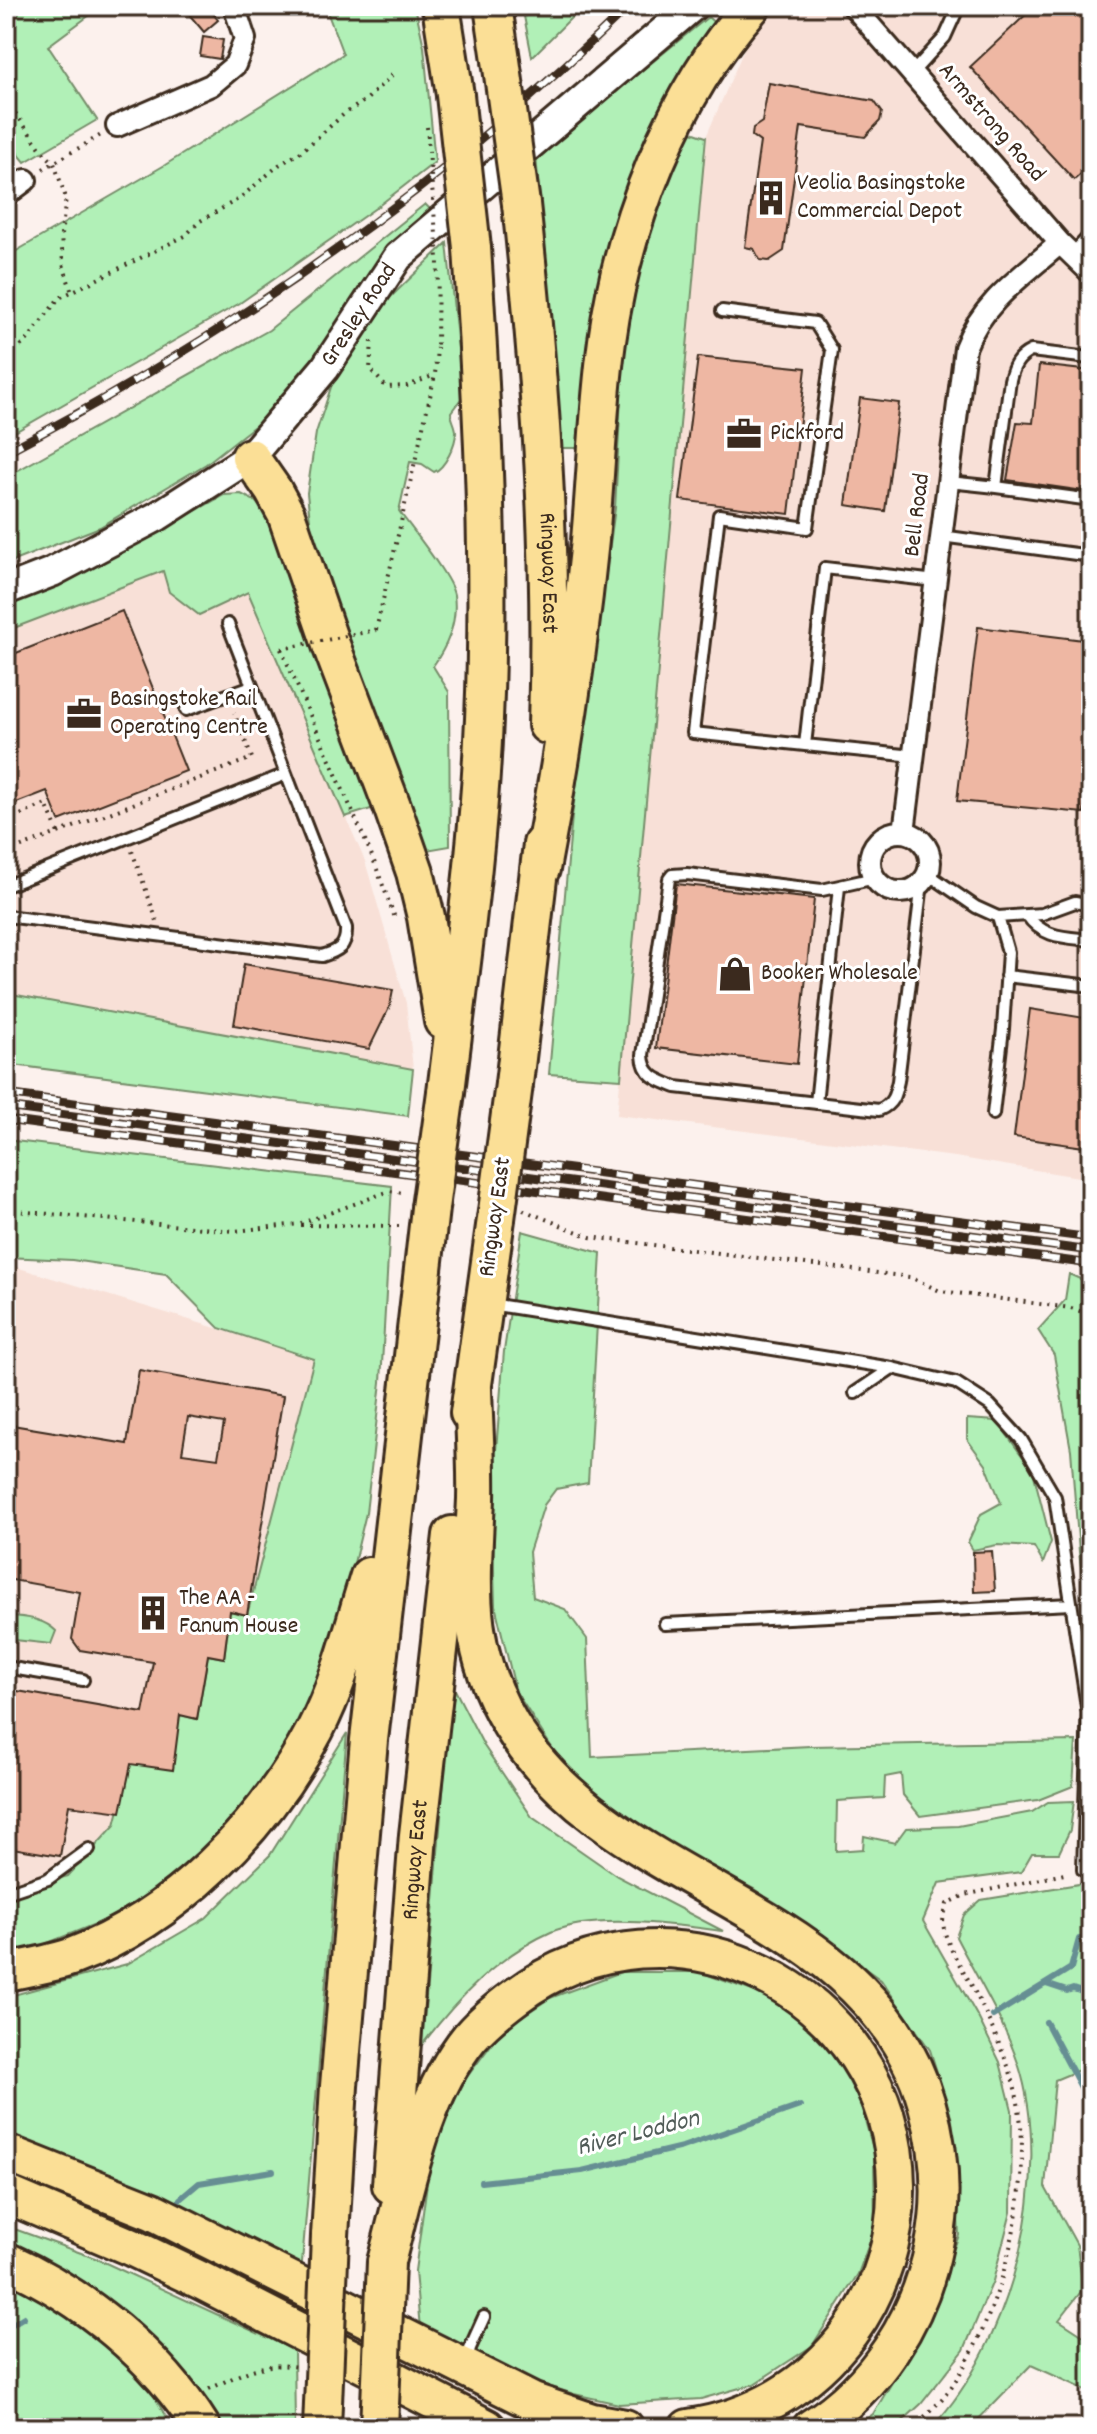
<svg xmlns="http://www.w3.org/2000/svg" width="1097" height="2434" viewBox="0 0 1097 2434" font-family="Dekko,sans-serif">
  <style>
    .built { fill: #f8e0d7 }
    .green { fill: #b1f0b7; stroke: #768d6a; stroke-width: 2 }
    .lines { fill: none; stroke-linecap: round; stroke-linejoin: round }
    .stream { stroke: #668e93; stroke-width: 6 }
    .building { fill: #eeb7a3; stroke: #3b2a1e; stroke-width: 2; fill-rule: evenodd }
    .lane-casing { stroke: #3b2a1e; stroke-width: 16 }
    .street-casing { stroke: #3b2a1e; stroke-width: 26 }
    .secondary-casing { stroke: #3b2a1e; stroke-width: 34 }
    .highway-casing { stroke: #3b2a1e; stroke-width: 42 }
    .path { stroke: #3b2a1e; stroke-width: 4; stroke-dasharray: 2 6; stroke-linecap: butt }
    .lane { stroke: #fff; stroke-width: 10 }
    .street { stroke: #fff; stroke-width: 20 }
    .secondary { stroke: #fff; stroke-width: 28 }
    .highway { stroke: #fbdf96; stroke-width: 36 }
    .rail-casing { stroke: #3b2a1e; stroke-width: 9 }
    .rail { stroke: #fff; stroke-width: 6; stroke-dasharray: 18; stroke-linecap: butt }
    .highway-bridge-casing { stroke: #3b2a1e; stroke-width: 42; stroke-linecap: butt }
    .path-bridge { stroke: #3b2a1e; stroke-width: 4; stroke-dasharray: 2 6; stroke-linecap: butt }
    .highway-bridge { stroke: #fbdf96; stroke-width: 36 }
    .labels { text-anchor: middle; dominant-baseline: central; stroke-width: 6; stroke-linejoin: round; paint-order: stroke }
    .street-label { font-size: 24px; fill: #3b2a1e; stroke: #fff }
    .poi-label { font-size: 24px; fill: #3b2a1e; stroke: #fff; text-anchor: start }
    .water-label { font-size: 26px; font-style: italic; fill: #515c58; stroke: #fff }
  </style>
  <rect width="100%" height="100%" fill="#fcf1ed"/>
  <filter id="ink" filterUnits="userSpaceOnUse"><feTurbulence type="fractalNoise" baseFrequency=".0125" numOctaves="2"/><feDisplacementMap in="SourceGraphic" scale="16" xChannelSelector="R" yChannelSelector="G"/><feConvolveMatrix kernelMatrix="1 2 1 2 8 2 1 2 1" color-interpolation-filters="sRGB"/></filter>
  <g filter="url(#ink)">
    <path class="built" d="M771,6H1091V1179L955,1157L617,1115L706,137L759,15Z
      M228,547L365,861L406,1003L413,1069L6,993V631Z
      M6,1264L314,1358L282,1636L148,1847L6,1912Z"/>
    <path class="green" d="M6,6H102L48,46L97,120L25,162L6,139Z
      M325,6H415L424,47L435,162L377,207L240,303L6,437V257L165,165L343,54Z
      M522,6H583L532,57Z
      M708,17L719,27L679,88L585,448H562L536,156Z
      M686,130L706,137L621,1079L549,1074L572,816L615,508L624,338L653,210Z
      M425,204L438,217L271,413L206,464L100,527L6,564V477L269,330Z
      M447,243L463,396L451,412C451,419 456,425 456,432C456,444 445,468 434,472L422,464L410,462L399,511C411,528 451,577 454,595C458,622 448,645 433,666L449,692L450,846L427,850L362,696L314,557L307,493L316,433L334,378L374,313Z
      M241,494L255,501L270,518L374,808L345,817L248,592L199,615L169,592L163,571L6,631V601L118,554L224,495Z
      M6,993L413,1069L408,1116L6,1064Z
      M6,1140L392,1186L381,1382L366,1513L337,1634L299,1727L255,1791L200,1853L123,1913L20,1954L6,1955V1892L68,1876L115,1825L131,1764L180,1715L197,1719L208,1655L224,1658L230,1611L247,1615L314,1359L219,1328L166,1274L72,1260L6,1257Z
      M522,1231L601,1253L588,1483L556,1489L544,1505L529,1552L533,1597L565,1609L587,1639L592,1757L810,1746L1076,1741L1073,1786L1038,1800L920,1816L903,1795L901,1774L885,1777L884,1798L837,1801L836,1851L863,1849L864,1836L895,1843L906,1828L958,1826L1032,1812L1048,1802L1074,1801L1070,1830L1059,1853H1032L1021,1872L939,1883L923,1921L979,2019L1000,2062L1012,2110L1011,2212L993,2281L964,2350L921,2404L895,2428H853L873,2414L921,2334L959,2235L952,2120L930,2050L881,1980L754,1889L628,1825L565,1768L516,1692L495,1605L492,1500L504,1351Z
      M1069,1274L1091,1284V1642L1079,1552L1071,1450L1054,1355L1038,1330L1065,1300Z
      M967,1419L997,1421L1033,1471L1051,1542L1043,1563L1034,1547L997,1545L973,1550L968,1542L981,1514L1001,1503L986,1465L967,1439Z
      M6,1616C23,1616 44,1619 56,1631L51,1644L6,1639Z
      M452,1684L484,1746L532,1817L617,1876L723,1931C676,1925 595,1913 551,1932C497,1956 457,1999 422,2045Z
      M347,1733L301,2274L6,2140V1997L127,1964L206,1918L270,1855Z
      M1091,1882V2065L1055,2080L1045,2187L1077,2245L1083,2289L1059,2320L1091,2341V2397L1082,2388L1031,2365L970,2428H931C1012,2344 1055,2174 1018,2063C1003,2019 977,1978 956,1937L964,1915L981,1900Z
      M621,1972H700L769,1997L826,2039L855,2085L874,2152L875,2227L858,2274L812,2346L754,2384L701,2399L619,2404L574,2394L515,2376L420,2329L415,2271L430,2161L458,2089L503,2029L550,1998Z
      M6,2226L95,2258L294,2350L295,2428H220L207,2404L6,2248Z
      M6,2276L38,2291L98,2336L151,2390L172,2428H6Z"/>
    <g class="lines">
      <path class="stream" d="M1046,1984L1067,1991L1073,1989L1088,1994L1091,1999
        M993,2016L1071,1968L1079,1939H1091
        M1046,2022L1091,2106
        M481,2182L582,2171L682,2147L800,2106
        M180,2199L199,2183L273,2171
        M6,2328L24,2317"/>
    </g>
    <path class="building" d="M182,6H207L218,20L204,32Z
      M1035,6H1091V165L1074,180L970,67Z
      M203,37L223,40L220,59L200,56Z
      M769,83L874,101L882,112L880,121L865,137L801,127L784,251L769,261L760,260L754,249L745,247L760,142L752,136L753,128L762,122Z
      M698,357L806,368L789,514L680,500Z
      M1039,365L1091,371V492L1007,480L1017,422L1033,423Z
      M860,398L899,403L885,511L846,505Z
      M122,611L186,771L59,821L47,791L6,807V657Z
      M978,627L1091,641V740L1084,813L957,801Z
      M676,884L814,899L797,1064L656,1048Z
      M244,964L393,990L390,1006L369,1049L234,1025Z
      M1030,1009L1091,1019V1148L1014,1137Z
      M139,1370L283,1396L247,1615L230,1611L224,1658L208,1655L197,1719L180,1715L173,1770L131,1764L121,1812L69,1805L60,1856L6,1847V1689L143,1713L153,1662L80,1650L72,1639L80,1592L6,1579V1424L127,1444ZM188,1417L224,1423L218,1458L182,1453Z
      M992,1551L995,1591L974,1592L973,1552Z"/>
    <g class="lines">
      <g class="lane-casing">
        <path id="lane" d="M912,73L945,37L959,6
          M1072,254L1091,234
          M722,311L815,323L832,350L807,528L719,515L693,733L805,745
          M949,482L996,487L1010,380C1013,367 1018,357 1031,351L1089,358
          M996,487L1091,500
          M941,536L1091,556
          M186,710L252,686
          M914,756L805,745L825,568L936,581
          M928,874L976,907L998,917L1008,952L1003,1029L993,1114
          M875,878L822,890L687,874L672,875L669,879L643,1055C644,1076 658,1080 676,1087L879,1110C893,1104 895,1095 898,1081L922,883
          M6,886L286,774
          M1027,915C1042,938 1065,937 1091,940
          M6,916L322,956C338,951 347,947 346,928L228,624
          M998,917L1042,914L1075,902L1091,905
          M1006,976L1091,986
          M816,1103L839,887
          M490,1304L892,1368L956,1383L990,1405L1021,1439L1055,1497L1088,1713L1083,1870L1091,1869
          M855,1393L892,1368
          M665,1624L1071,1604
          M6,1667L83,1680
          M6,1893L48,1879L89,1849
          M467,2360L470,2348L484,2317"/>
      </g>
      <g class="street-casing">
        <path id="street" d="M853,6L1060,243L1091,273
          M117,126L211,85L235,65L245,39L234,6
          M6,195L26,180
          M870 862a30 30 0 1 1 60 0a30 30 0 1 1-60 0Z
          M904,832L965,348C982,302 1025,274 1060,243"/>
      </g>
      <g class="secondary-casing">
        <g id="secondary">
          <path id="s1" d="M6,590L52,572L158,516L250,457L325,368L398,257L693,6"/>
        </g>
      </g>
      <g class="highway-casing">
        <g id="highway">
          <path d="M441,6L455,95"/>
          <path d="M493,6L501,60"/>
          <path id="s2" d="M521,204C540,379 553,549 547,725"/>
          <path d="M250,457L273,490L286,514L331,645L392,806L415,872L426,917L443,1021"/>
          <path d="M541,869C562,760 579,650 590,540C596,474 598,407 607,341C623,224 673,94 752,6"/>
          <path d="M514,1084L542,844"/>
          <path d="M446,1092C461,967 479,844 484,719C491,561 482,405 472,248"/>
          <path d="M473,1389C474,1426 477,1463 476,1499C472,1586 464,1647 511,1725C613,1895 869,1901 927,2105C940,2151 944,2198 934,2245C919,2320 876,2387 811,2428"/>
          <path d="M469,1413L496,1219"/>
          <path d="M6,1972C27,1968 50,1964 71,1957C175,1918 264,1827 315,1730C340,1682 353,1627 369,1576"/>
          <path d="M6,2153L152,2211L533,2402L592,2422L625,2428"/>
          <path id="s3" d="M391,2185L418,1835L452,1535"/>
          <path d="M6,2194L133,2248L202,2281L487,2428"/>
          <path d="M330,2236L339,2086L369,1740L430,1208"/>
          <path d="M6,2261C84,2296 157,2356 202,2428"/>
          <path d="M386,2262C406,2188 420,2099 470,2037C483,2022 499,2009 515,1997C671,1880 894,1990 896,2185C897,2238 881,2290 850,2332C810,2386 753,2419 688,2428"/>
        </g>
      </g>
      <path class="path" d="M6,100L43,152L54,163L66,198L61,235L63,264L72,293
        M43,169L101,135
        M372,341L370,369L386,387L407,386L435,375
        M6,352L16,349L25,343L59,298L185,236L200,221L240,198L279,165L301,152L343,115L367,99L392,75
        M376,630L435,375L437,347
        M281,649L372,856L395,918
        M6,821L46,804L58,833
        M132,851L157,921
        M6,853L252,758L234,713
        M6,1210L235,1231L299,1224L390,1191L403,1193
        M523,1210L590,1237L910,1277L940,1291L1071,1308L1091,1315
        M301,1225L401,1226
        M209,2389C242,2374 261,2361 298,2367
        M131,2428L161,2417
        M913,2428C927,2414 943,2400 954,2383C1007,2303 1045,2153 1006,2061C997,2038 987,2016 976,1994C966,1972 945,1947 943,1922C943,1917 946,1910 947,1904L965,1895L1069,1873"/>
      <use href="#lane" class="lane"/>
      <use href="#street" class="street"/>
      <use href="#secondary" class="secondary"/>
      <use href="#highway" class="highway"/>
      <g class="rail-casing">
        <path id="rail" d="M6,452C233,334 445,184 629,6
          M6,1094L1091,1238
          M6,1107L1091,1251
          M6,1120L1091,1264"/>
      </g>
      <use href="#rail" class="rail"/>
      <g class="highway-bridge-casing">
        <path id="highway-bridge" d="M501,60L521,204
          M455,95L472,248
          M430,1208L446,1092
          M496,1219L514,1084
          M322,2428L330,2236
          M379,2428L386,2262"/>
      </g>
      <path class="path-bridge" d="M427,127L438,258L437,347
        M281,649L376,630"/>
      <use href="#highway-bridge" class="highway-bridge"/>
    </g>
  </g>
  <defs>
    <g id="building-bare" transform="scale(2.76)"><path d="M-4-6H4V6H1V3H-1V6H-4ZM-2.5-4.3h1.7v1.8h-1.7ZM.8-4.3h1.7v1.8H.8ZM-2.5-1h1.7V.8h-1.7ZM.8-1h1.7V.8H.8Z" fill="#3b2a1e" stroke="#fff" stroke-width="2.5" paint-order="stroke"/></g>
    <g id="office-bare" transform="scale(2.76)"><path d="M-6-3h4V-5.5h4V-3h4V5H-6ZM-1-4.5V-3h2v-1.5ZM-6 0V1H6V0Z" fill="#3b2a1e" stroke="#fff" stroke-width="2.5" paint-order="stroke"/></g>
    <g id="shop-bare" transform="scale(2.76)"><path d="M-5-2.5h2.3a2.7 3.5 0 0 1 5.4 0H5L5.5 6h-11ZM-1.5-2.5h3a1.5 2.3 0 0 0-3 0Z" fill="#3b2a1e" stroke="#fff" stroke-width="2.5" paint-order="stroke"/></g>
  </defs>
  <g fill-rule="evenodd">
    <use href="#building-bare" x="771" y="198"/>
    <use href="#office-bare" x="744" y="434"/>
    <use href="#office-bare" x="84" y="714"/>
    <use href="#shop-bare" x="735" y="974"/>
    <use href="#building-bare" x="153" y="1613"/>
  </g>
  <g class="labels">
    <g class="street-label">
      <text transform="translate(991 123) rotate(49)">Armstrong Road</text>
      <text stroke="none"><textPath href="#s1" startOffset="458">Gresley Road</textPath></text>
      <text transform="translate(918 515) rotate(-83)">Bell Road</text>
      <text stroke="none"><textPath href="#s2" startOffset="370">Ringway East</textPath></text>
      <text transform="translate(496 1217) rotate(-82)">Ringway East</text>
      <text stroke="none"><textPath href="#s3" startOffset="326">Ringway East</textPath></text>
    </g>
    <g class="poi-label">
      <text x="797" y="184">Veolia Basingstoke<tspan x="797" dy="28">Commercial Depot</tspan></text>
      <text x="770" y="434">Pickford</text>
      <text x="110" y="700">Basingstoke Rail<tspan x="110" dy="28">Operating Centre</tspan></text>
      <text x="761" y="974">Booker Wholesale</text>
      <text x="179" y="1599">The AA -<tspan x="179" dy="28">Fanum House</tspan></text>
    </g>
    <g class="water-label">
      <text transform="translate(638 2134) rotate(-14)">River Loddon</text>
    </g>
  </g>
  <rect width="1097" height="2434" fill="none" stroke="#fff" stroke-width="32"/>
  <rect x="16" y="16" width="1065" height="2402" fill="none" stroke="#3b2a1e" stroke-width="3" filter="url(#ink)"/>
</svg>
